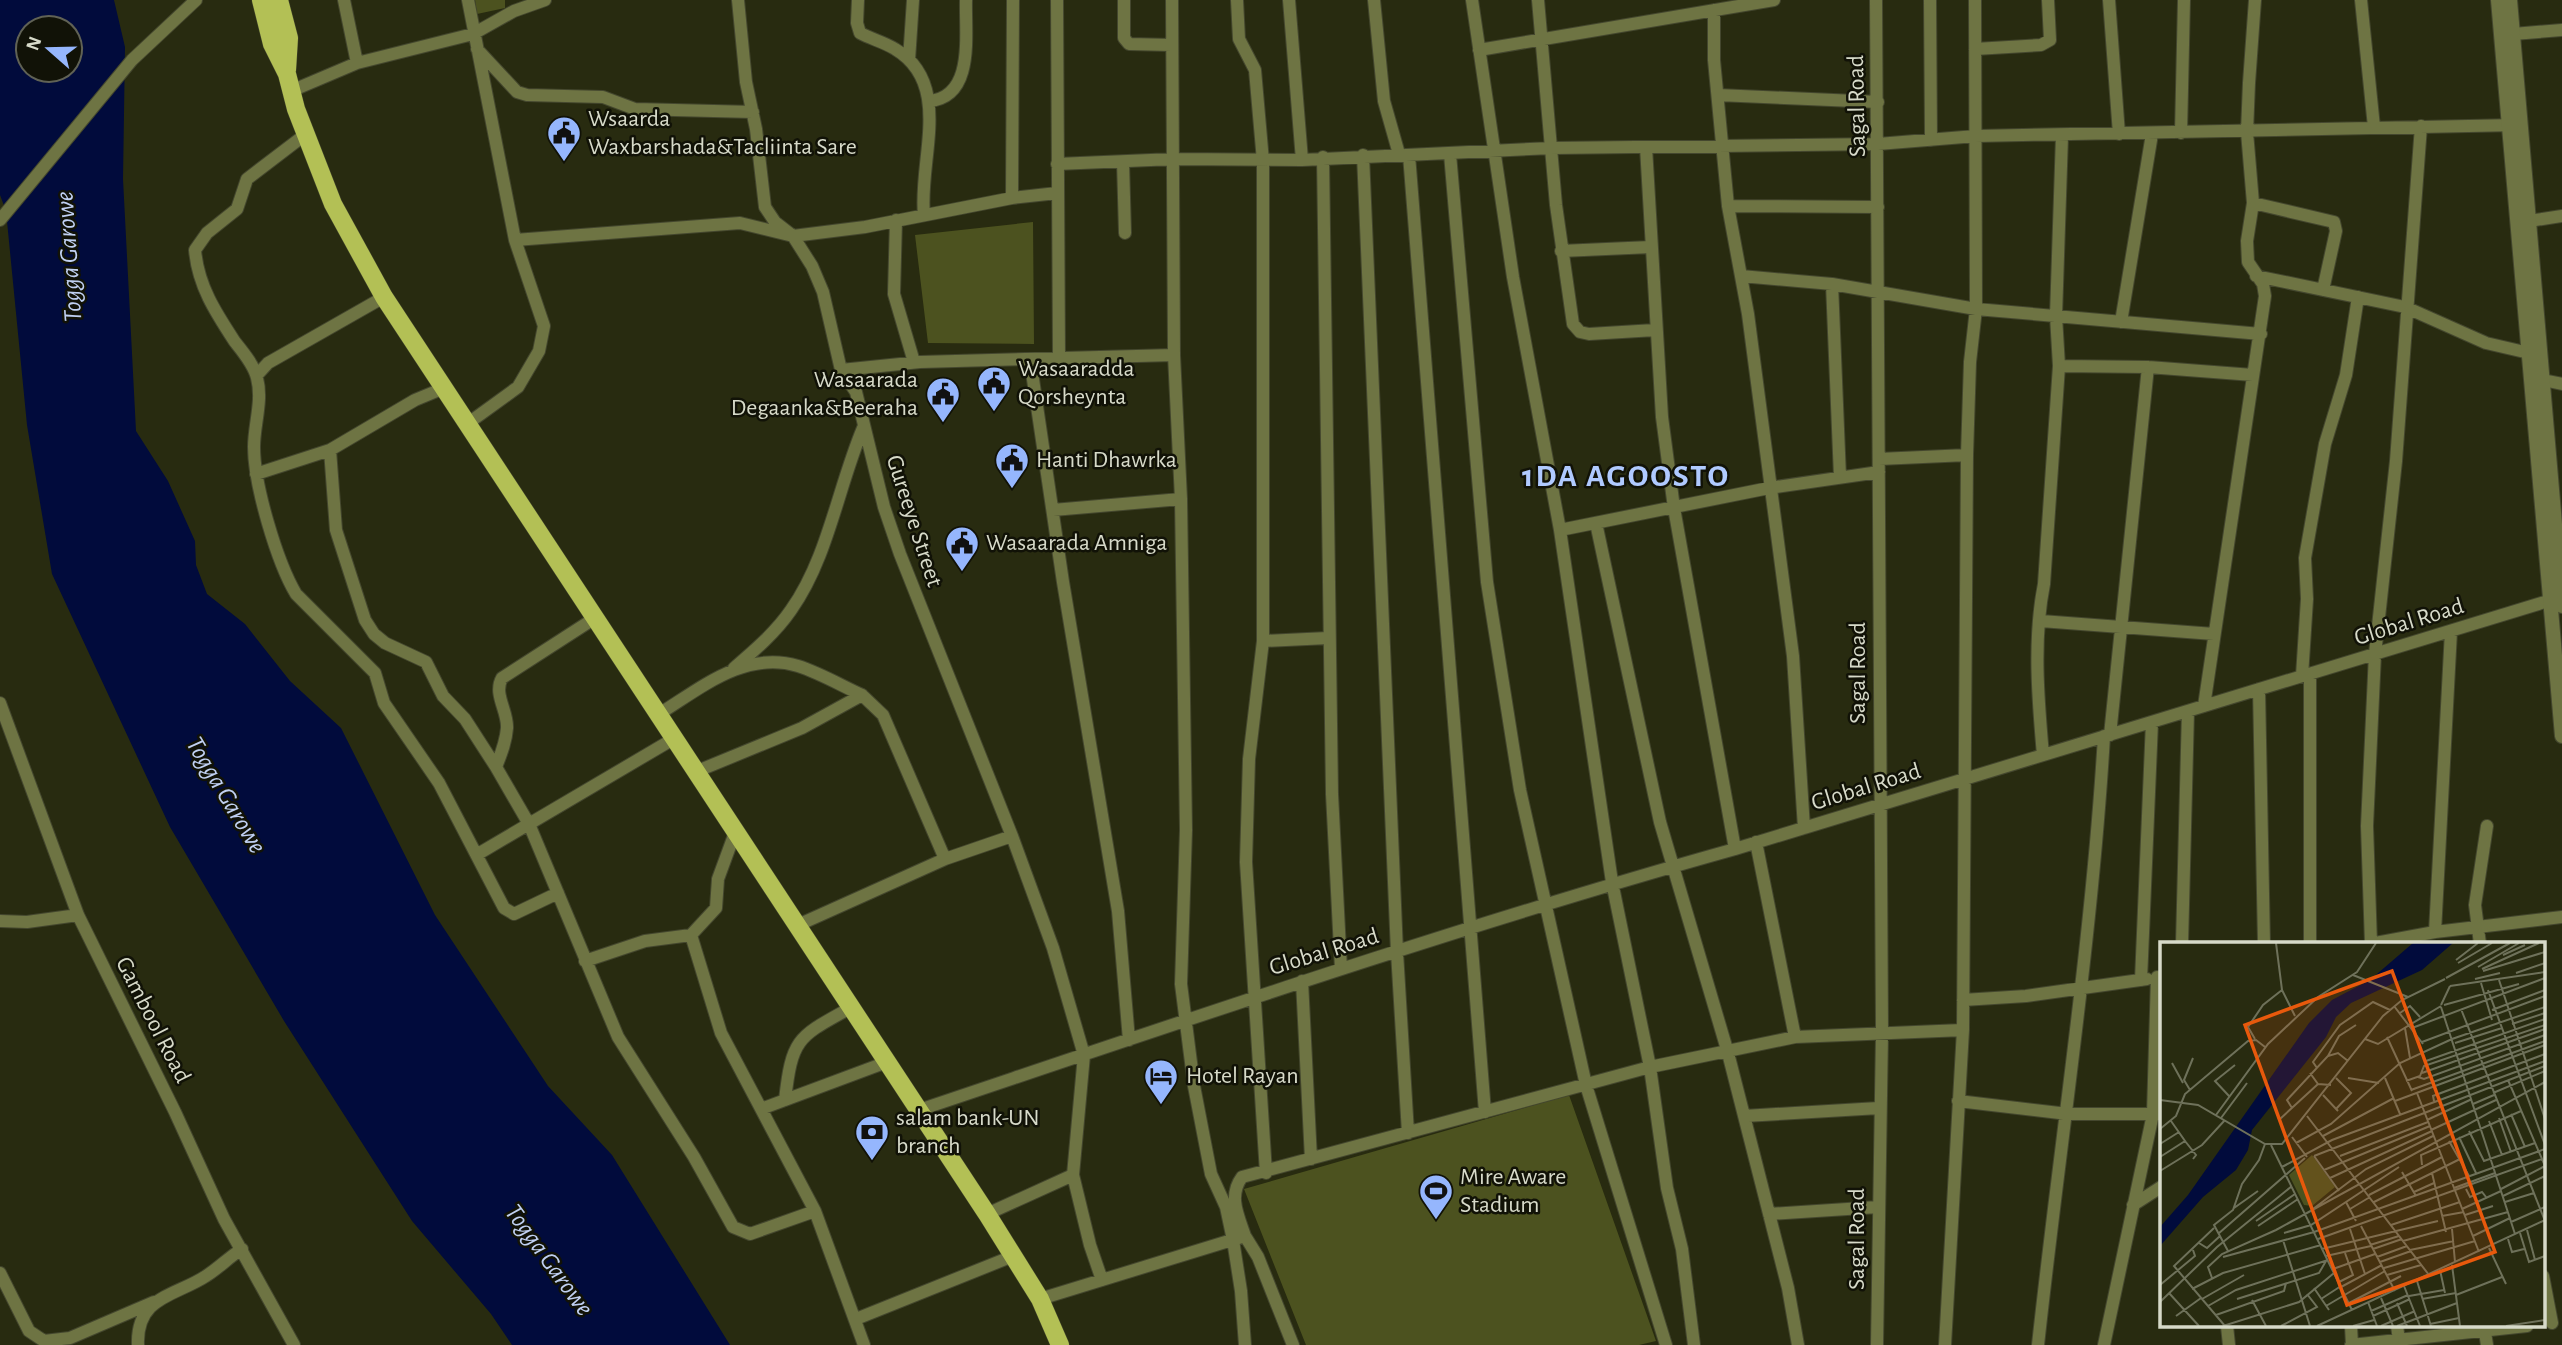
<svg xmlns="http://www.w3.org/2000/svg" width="2562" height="1345" viewBox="0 0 2562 1345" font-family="'Alegreya Sans',sans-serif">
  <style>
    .green { fill: #4c521f }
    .water { fill: #010b3c; fill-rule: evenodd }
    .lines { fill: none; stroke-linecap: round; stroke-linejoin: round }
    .minor-casing { stroke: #44472e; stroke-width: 14 }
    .tertiary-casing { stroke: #44472e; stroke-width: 16 }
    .primary-casing { stroke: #44472e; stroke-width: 19 }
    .minor { stroke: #6e7443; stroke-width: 12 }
    .tertiary { stroke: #6e7443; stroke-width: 14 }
    .primary { stroke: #b3c055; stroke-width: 18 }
    .labels { text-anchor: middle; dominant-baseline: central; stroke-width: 5; stroke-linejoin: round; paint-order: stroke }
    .street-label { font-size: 24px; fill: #d7dac9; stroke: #111207 }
    .poi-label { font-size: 24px; fill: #d7dac9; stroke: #111207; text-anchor: start }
    .water-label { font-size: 26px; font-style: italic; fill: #c0d0f2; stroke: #111207 }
    .district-label { font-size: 32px; font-weight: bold; letter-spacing: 2px; fill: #b0caff; stroke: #111207 }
    .inset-road { fill: none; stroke: #6e715a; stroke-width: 2 }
    .view { fill: #e8590c; fill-opacity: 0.15; stroke: #e8590c; stroke-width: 3.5 }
    .inset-edge { fill: none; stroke: #d7dac9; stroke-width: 3.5 }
  </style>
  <rect width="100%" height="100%" fill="#282b10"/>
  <path class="green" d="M475,0H505V8L477,14Z
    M1033,222L1034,344L928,343L915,235Z
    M1569,1095L1656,1341L1639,1345H1306L1244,1189Z"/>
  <path class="water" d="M0,0H114L125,47L123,179L136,431L168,481L195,541L196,565L207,594L245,624L290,681L341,728L435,915L548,1086L612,1155L730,1345H512L491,1314L412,1221L284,1021L170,827L52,574L27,425L6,211L0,195ZM28,28H70V70H28Z"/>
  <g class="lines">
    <g class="minor-casing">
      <path id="minor" d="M344,0L357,63
        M738,0L746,82L756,129L765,207L775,222L793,236L812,266L823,292L841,370L856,392L884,507L900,554L1012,836L1053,948L1084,1055L1073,1175L1090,1245L1102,1280
        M858,0L857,23L860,33C871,39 884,42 895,49C954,84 918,161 924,215
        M1057,0L1059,359
        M1124,0V38L1129,44L1172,45
        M1172,0L1174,355L1181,499L1186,830L1181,984L1194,1086L1211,1174L1226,1207L1233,1240L1241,1291L1245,1345
        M1237,0L1239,39L1255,70L1263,161V641L1249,759L1246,862L1266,1173
        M1289,0L1302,160
        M1374,0L1384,101L1399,154
        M1472,0L1513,277L1560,530L1612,882L1650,1067L1667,1188L1682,1249L1694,1345
        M1538,0L1556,205L1573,324L1580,332L1589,334L1655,330
        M1876,0L1882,1033L1877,1345
        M1930,0L1931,140
        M2109,0L2119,134
        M2361,0L2374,127
        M1714,10V60L1728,206L1748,314L1793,656L1804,828
        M2513,34L2562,30
        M477,49L517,92L527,95L603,97L635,109L753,112
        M1975,49L2041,45L2050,40L2048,0
        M1479,50L1774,0
        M909,60L913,0
        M291,91L357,63L473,34L514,11L545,0
        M1718,95L1878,102
        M929,101C975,97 965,35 966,0
        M2181,133L2184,0
        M306,134L247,179L237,209L207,233L195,250C198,286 216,313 235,342C243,352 254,365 257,378C263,401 254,424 254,447C254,485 277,562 296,594L375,673L384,703L439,783L504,908L514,914L558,893
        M1646,147L1662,417L1674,508L1735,849
        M1450,154L1487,582L1520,790L1586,1085L1666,1345
        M1363,155L1397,952L1408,1133
        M1409,155L1485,1112
        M1323,157L1332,794L1341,969
        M1123,162L1125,233
        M1057,164L1174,159L1302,160L1552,148L1878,144L1976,136L2517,125
        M1012,198L1013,0
        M2253,203L2334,222L2336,231L2323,290
        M1728,206L1878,207
        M0,220L132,60L196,0
        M896,220L894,294L914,362
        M2529,221L2562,216
        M515,240L740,223L793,236L865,227L1012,198L1057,193
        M1561,251L1651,247
        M1741,276L1832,284L1976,309L2261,334
        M2256,276L2405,307L2486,343L2529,353
        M1832,284L1840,477
        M2121,322L2152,134
        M1030,359L1063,582L1118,911L1129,1040
        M2059,366L2148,367L2253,375
        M841,370L920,362L1174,355
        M257,375L268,363L384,297
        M2543,380L2562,384
        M467,424L518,387L539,351L544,326L515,240L468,0
        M330,450L336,530L365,620L374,634L385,643L426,662L443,696L465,719L496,767L529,824L618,1037L694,1157L733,1227L750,1234L815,1211
        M1879,459L1967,455
        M256,474L330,450L415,400L444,388
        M1053,510L1181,499
        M1596,523L1660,822L1728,1053L1788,1288L1798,1345
        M1560,530L1769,488L1879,472
        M2041,621L2214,634
        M1263,641L1328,638
        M734,668C754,651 776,632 791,610C828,558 838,487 863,428
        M2302,676L2307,599L2305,558L2325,444L2346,375L2358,297
        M2259,689L2264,944
        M0,703L78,915L175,1112L224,1219L294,1345
        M2204,706L2265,296L2263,284L2248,262L2247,241L2253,203L2247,132L2249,83L2255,0
        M659,714C701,688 745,650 798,666C820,673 842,686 862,695
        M2110,735L2148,367
        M2043,755C2038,699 2033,639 2044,584L2059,366L2056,316L2062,136
        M496,767C501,754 506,742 507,728C508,711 493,694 502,678L595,618
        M695,772L802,728L862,695L883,715L945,859
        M1756,842L1795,1037
        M478,854L675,738
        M0,921L27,922L78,915
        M798,925L945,859L1012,836
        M2435,932L2451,631
        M691,935L721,1033L815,1211L864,1345
        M2182,944L2188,711
        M2310,944V674
        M2370,944L2435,932L2562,917
        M2371,944L2367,826L2375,654L2396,461L2421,126
        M2480,944L2475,905L2487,826
        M585,961L645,941L691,935L716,908L718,879L736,830
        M2141,980L2152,722
        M1302,981L1311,1159
        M1963,1000L2026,996L2147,979
        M785,1100C792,1037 798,1037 852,1007
        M1958,1101L2068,1114H2161
        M761,1109L887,1062
        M919,1110C1190,1019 1460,926 1735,849L2558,598
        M1744,1116L1879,1108
        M2133,1205L2161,1187
        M987,1214L1073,1175
        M1769,1214L1878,1207
        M1245,1236L1258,1257L1293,1345
        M0,1273L29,1331L44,1341L70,1338L154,1302
        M2543,1276L2552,1323
        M1040,1299L1245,1236C1238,1215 1228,1196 1242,1177L1650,1067L1795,1037L1963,1030
        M856,1319L1013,1256
        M2227,1326L2229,1345
        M2351,1326L2352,1345
        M2397,1326L2399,1340
        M2484,1326L2487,1345
        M138,1345C136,1296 176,1296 206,1276C219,1268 229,1257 242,1249
        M1945,1345L1963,1030L1967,455L1970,362L1976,309L1975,0
        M2038,1345C2060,1142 2092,940 2104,736
        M2104,1345L2153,1114L2157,977
        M2351,1345L2527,1326"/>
    </g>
    <g class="tertiary-casing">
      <path id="tertiary" d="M2498,0L2562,736
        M2510,0L2562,606"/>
    </g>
    <g class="primary-casing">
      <path id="primary" d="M261,0L272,44L287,74L296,109L333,204L384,297L987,1214L1040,1299L1060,1345
        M279,0L289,38L287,70"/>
    </g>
    <use href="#minor" class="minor"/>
    <use href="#tertiary" class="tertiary"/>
    <use href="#primary" class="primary"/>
  </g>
  <defs>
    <g id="civic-pin" transform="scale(1.75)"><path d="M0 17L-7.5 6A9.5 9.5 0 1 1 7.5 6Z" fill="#95b6fd" stroke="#111207"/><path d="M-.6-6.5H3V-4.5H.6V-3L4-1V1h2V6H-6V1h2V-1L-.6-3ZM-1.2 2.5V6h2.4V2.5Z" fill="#111"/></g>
    <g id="hotel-pin" transform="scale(1.75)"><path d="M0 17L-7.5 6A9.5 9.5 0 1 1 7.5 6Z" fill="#95b6fd" stroke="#111207"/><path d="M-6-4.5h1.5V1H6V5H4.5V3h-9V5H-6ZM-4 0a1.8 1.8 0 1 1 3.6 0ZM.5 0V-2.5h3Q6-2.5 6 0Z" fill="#111"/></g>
    <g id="bank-pin" transform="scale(1.75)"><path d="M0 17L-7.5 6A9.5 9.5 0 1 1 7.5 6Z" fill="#95b6fd" stroke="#111207"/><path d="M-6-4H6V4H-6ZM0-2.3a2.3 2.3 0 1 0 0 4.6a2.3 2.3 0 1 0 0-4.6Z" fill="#111"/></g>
    <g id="stadium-pin" transform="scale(1.75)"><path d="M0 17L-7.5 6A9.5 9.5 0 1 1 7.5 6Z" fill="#95b6fd" stroke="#111207"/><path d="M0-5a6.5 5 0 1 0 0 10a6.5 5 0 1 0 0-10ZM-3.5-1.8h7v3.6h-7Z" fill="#111"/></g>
  </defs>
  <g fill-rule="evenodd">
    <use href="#civic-pin" x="564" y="133"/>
    <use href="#civic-pin" x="994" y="383"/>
    <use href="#civic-pin" x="943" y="394"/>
    <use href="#civic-pin" x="1012" y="460"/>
    <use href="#civic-pin" x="962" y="543"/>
    <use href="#hotel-pin" x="1161" y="1076"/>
    <use href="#bank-pin" x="872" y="1132"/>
    <use href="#stadium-pin" x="1436" y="1191"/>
  </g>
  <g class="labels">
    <g class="street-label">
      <text transform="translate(1857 106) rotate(-91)">Sagal Road</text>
      <text transform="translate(914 521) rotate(72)">Gureeye Street</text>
      <text transform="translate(2409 622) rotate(-17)">Global Road</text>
      <text transform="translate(1858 673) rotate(-90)">Sagal Road</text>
      <text transform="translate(1866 787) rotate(-17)">Global Road</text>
      <text transform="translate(1324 952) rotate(-17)">Global Road</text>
      <text transform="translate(153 1020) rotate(63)">Gambool Road</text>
      <text transform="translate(1857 1239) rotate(-90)">Sagal Road</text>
    </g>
    <g class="poi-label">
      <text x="588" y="119">Wsaarda<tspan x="588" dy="28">Waxbarshada&amp;Tacliinta Sare</tspan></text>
      <text x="1018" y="369">Wasaaradda<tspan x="1018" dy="28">Qorsheynta</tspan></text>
      <text x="918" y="380" text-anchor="end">Wasaarada<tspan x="918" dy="28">Degaanka&amp;Beeraha</tspan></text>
      <text x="1036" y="460">Hanti Dhawrka</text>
      <text x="986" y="543">Wasaarada Amniga</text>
      <text x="1186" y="1076">Hotel Rayan</text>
      <text x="896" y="1118">salam bank-UN<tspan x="896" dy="28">branch</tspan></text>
      <text x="1460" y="1177">Mire Aware<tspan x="1460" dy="28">Stadium</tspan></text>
    </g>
    <g class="water-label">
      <text transform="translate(69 257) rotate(-94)">Togga Garowe</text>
      <text transform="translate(226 795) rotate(59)">Togga Garowe</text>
      <text transform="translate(549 1260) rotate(54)">Togga Garowe</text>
    </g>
    <g class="district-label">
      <text x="1626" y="476">1DA AGOOSTO</text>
    </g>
  </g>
  <g transform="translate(2160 942)">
    <rect width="385" height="385" fill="#282b10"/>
    <path d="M152,213L175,245L152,264L144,263L129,233Z" fill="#4c521f"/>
    <path d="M253,1H293L262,28L191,61L176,75L166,95L92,188L88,208L76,228L43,255L0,304V285L28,253L149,81L172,58L210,38Z" fill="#010b3c"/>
    <path class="inset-road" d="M116,1L122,48L135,74M343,13L365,3M296,18L318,1M298,21L332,1M318,25L359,1M322,27L379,1M323,29L385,10M356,31L385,21M193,33L248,55M286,36L350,1M315,37L340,31M339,38L385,177M321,41L332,78M290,44L385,30M328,48L385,203M281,63L290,44M284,63L359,42M234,64L263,102M281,65L355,292M301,67L385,279M332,68L385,48M240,71L250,64L260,75M352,82L385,71M245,86L250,116M252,86L385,36M227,95L252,149M95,97L88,85L103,63L122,48M205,97L218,102L281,64M262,100L385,54M295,101L342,86M168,114L178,111L188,119M266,119L385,77M12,121L23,141M157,126L153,120L180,83L213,60L230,68M150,131L158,142L171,143M262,131L385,87M258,135L264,137L385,93M176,136L191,151L176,167M188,136L219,141M225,136L240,172M348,138L385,224M246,139L260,134L264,124L385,83M30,148L24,138L33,116M251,148L385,99M257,151L319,310M333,151L385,129M163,153L178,169M69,154L55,139L75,123M0,158L38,163L105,202H122L223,74L242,58L285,37M235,159L385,103M274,159L273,154L385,112M313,162L334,153M132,166L127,158L168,114L179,94L196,83M351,172L365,205M56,173L108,102L158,55L197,30L216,1M147,174L269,333M61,176L87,141M339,176L351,210M120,177L158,142M267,178L312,157M329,179L342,213M0,187L16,174L25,152L88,99L96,98L105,105M271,188L336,158M309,189L324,219L375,201M163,194L234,156M132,195L147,215M299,195L316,231M25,199L36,213L33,217M289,199L309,234M136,201L171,182L240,121L292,97L385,65M0,202L19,190M111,203L192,368M154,214L385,124M154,214L179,249M180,214L268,180M0,215L25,199L11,179M262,223L261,213L361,169M122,225L172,198L385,119M164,228L270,184M0,229L42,203L65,178M242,230L256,254M272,231L286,290M170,236L272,189M294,246L335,231M306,247L310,255L322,250L326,255M341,247L385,224M254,250L274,241M209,253L282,215M343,254L385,234M186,260L196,279M214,260L300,217M345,260L374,251M74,266L98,249M190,267L210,255M302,267L341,249M149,270L206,227L273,194M305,273L333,264M282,274L304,270M96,279L135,252M351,280L385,265M231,283L300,260M98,284L138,257M201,284L235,349M54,286L14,324L65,384M190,287L205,332M292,287L295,320M367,288L375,318M236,289L278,279M124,291L151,283L239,225M360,291L369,320L385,314M58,292L145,216M313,294L350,276M158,297L382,217M348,297L352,310L364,307M123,298L150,384M243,299L348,270M39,301L47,306L60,294M210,303L239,294M329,306L346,342M162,307L236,289M213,307L242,297M250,308L294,299M68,309L54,283L73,268L82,242L99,218L105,202M166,314L211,304M63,315L154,290L385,207M217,315L247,304M220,320L251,309M292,323L300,384M224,326L315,299M173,327L215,312M280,328L285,351M227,333L261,323M52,336L48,325L62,312L116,288L385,140M257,339L271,384M179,340L193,333L185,311M0,343L35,314L33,308M244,344L260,384M181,345L222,323M154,346L169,368M32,347L63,331L161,303M9,351L39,384M296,353L342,335M249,354L284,348M221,356L233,384M42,357L84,333M77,357L159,331L166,319M161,357L181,344M262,357L296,351M92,358L106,384M0,360L57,305L132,244M208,360L217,384M189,361L241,334M237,361L247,384M48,364L76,348L168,318M166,364L225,329M211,369L248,353M56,373L124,349L126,341M16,374L41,356M213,374L250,357M270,382L299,376M63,384L139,360L174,331M121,384L157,365L147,352M157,384L385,278M193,384L214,378M221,384L255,369M237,384L297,361M346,384L385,378"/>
    <path class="view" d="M232,29L335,310L187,363L85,83Z"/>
    <rect width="385" height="385" class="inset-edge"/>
  </g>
  <g transform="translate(49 49) rotate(290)"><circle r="33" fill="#111207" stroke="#606255" stroke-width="2"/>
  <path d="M0-5L12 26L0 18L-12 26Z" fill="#95b6fd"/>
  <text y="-10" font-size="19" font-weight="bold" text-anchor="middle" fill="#d7dac9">N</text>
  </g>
</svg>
